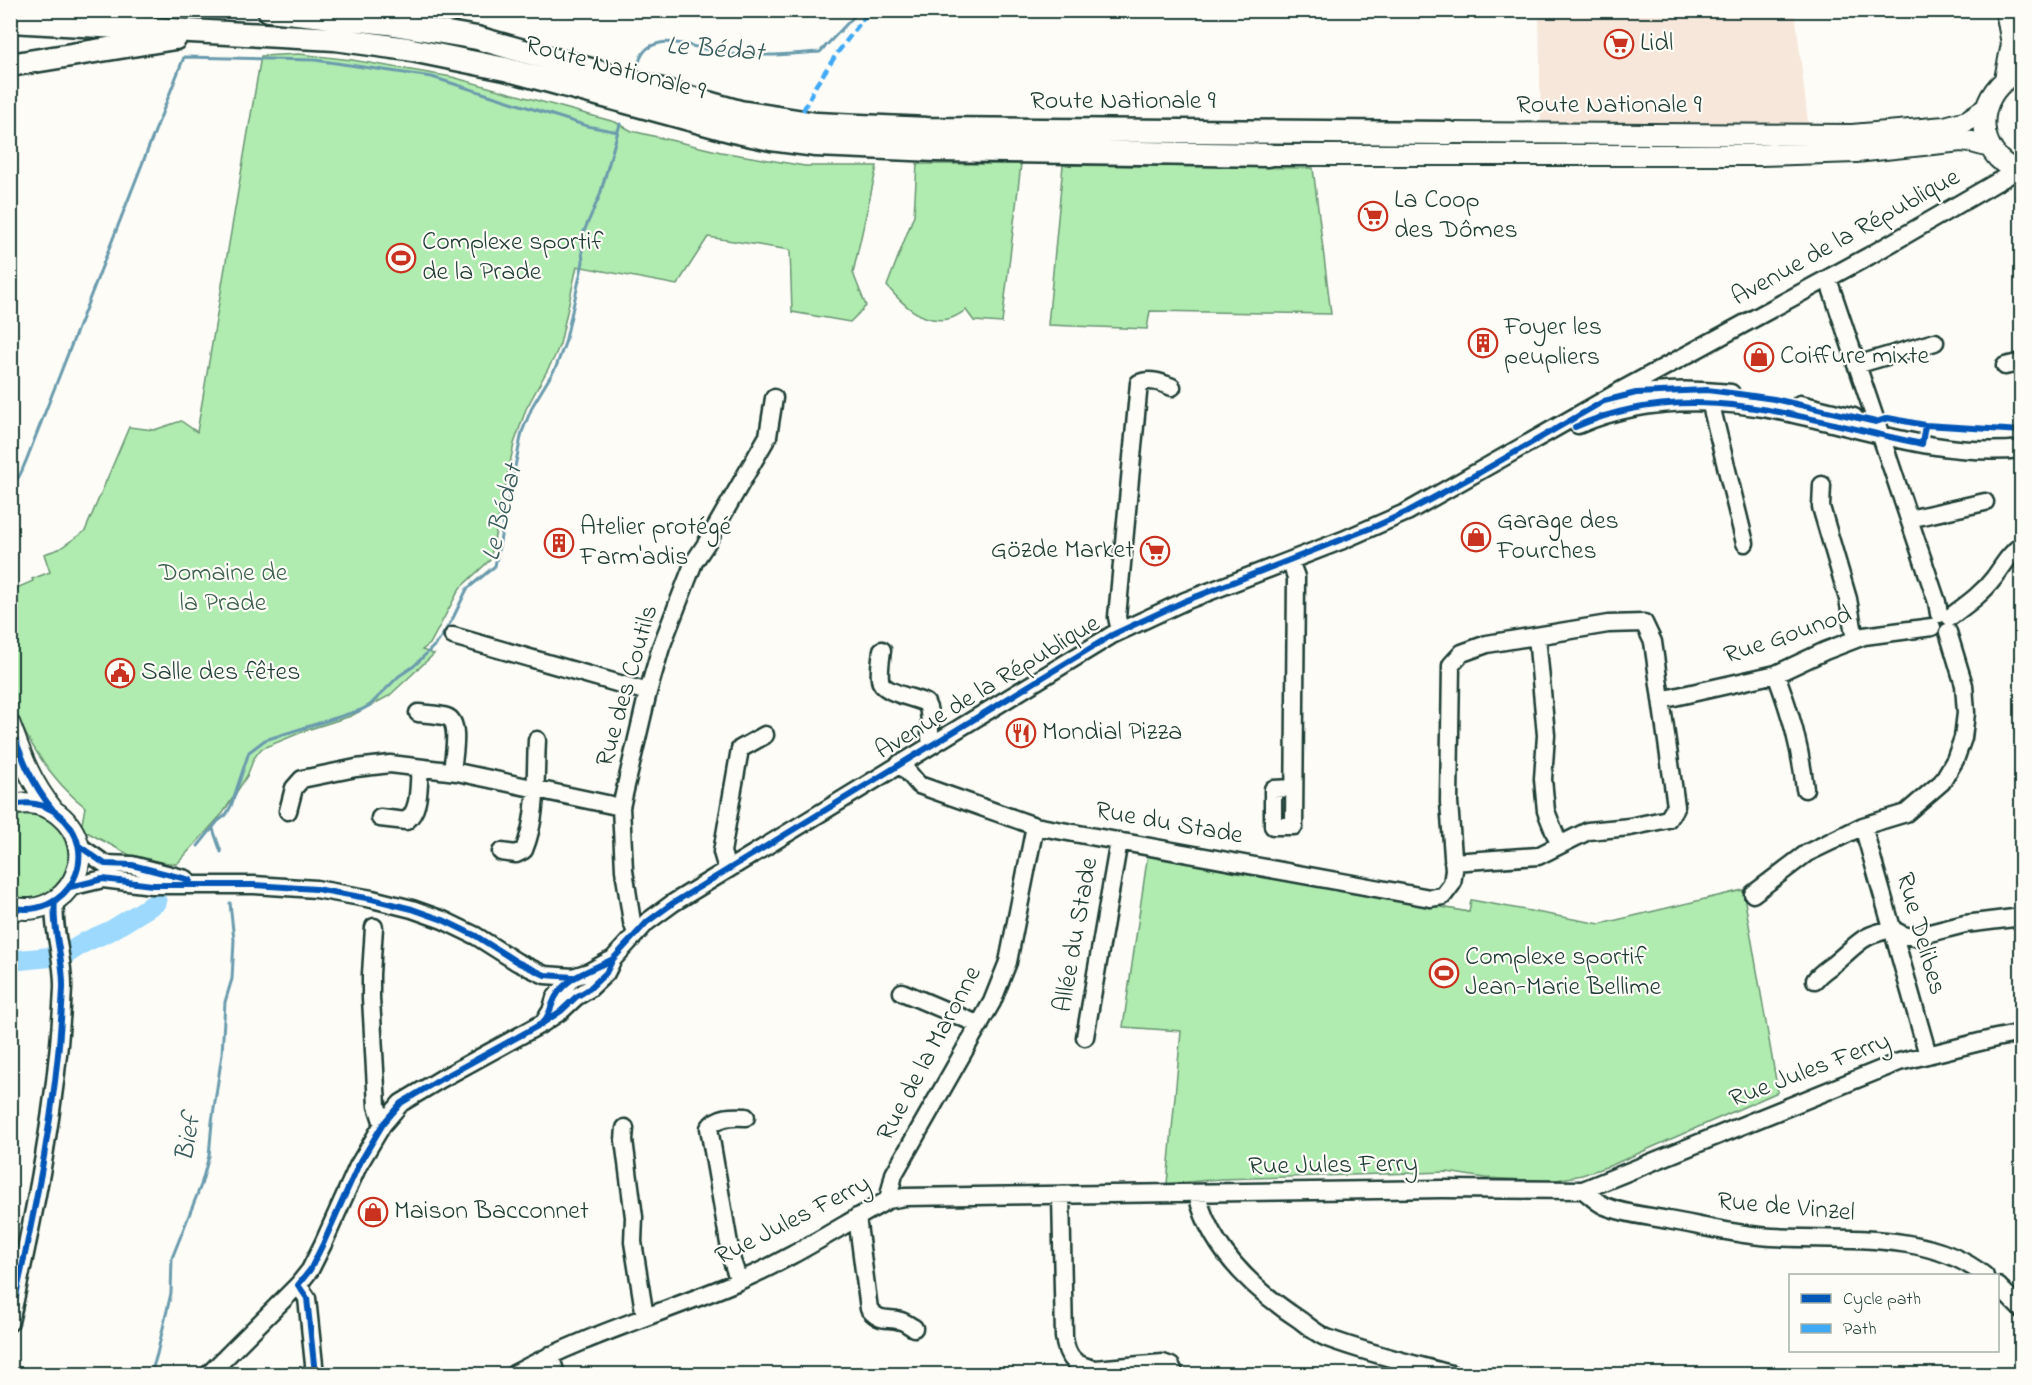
<svg xmlns="http://www.w3.org/2000/svg" width="2032" height="1385" viewBox="0 0 2032 1385" font-family="'Indie Flower',sans-serif">
  <style>
    .built { fill: #f6e7da }
    .green { fill: #b0ebaf; stroke: #689472; stroke-width: 1.5 }
    .lines { fill: none; stroke-linecap: round; stroke-linejoin: round }
    .stream { stroke: #6a9bad; stroke-width: 3 }
    .river { stroke: #9cd9fd; stroke-width: 20 }
    .minor-casing { stroke: #1f3d34; stroke-width: 21 }
    .major-casing { stroke: #1f3d34; stroke-width: 24 }
    .highway-casing { stroke: #1f3d34; stroke-width: 27 }
    .minor { stroke: #fdfcf7; stroke-width: 16 }
    .major { stroke: #fdfcf7; stroke-width: 20 }
    .highway { stroke: #fdfcf7; stroke-width: 22 }
    .quiet { stroke: #3fa9f5; stroke-width: 4.5; stroke-dasharray: 9 4.5; stroke-linecap: butt }
    .cycleway-casing { stroke: #fdfcf7; stroke-width: 10 }
    .cycleway { stroke: #0057b8; stroke-width: 6 }
    .labels { text-anchor: middle; dominant-baseline: central; stroke-width: 4.5; stroke-linejoin: round; paint-order: stroke }
    .poi-label { font-size: 26px; fill: #1f3d34; stroke: #fdfcf7; text-anchor: start }
    .street-label { font-size: 26px; fill: #1f3d34; stroke: #fdfcf7 }
    .park-label { font-size: 26px; fill: #3c604d; stroke: #fdfcf7 }
    .water-label { font-size: 27px; font-style: italic; fill: #385c5c; stroke: #fdfcf7 }
  </style>
  <rect width="100%" height="100%" fill="#fdfcf7"/>
  <filter id="ink" filterUnits="userSpaceOnUse"><feTurbulence type="fractalNoise" baseFrequency=".0167" numOctaves="2"/><feDisplacementMap in="SourceGraphic" scale="12" xChannelSelector="R" yChannelSelector="G"/><feConvolveMatrix kernelMatrix="1 2 1 2 8 2 1 2 1" color-interpolation-filters="sRGB"/></filter>
  <g filter="url(#ink)">
    <path class="built" d="M1539,11H1795L1809,131L1541,140Z
      M1993,11H2021V113L2017,114Z"/>
    <path class="green" d="M299,54L352,60L452,77L615,122L632,131L721,152L805,166H877L853,273L866,306L850,322L792,312L790,250L708,237L677,285L577,266L560,344L554,358L526,409L514,444L490,560L460,588L430,644L422,650L434,654L389,696L351,716L307,730L261,749L254,758L247,776L223,813L177,864L137,859L81,829L85,807C53,782 15,729 11,688C7,656 10,622 10,591L33,581L32,579L50,572L44,554L59,549L85,531L129,427L154,430L181,421L197,432L261,56Z
      M917,164H1021L1002,323L974,321L966,310C961,313 954,318 948,319C922,324 902,304 887,286L914,215Z
      M1063,165L1313,168L1331,314L1150,311L1147,329L1048,325Z
      M30,810C42,814 54,818 62,829C79,853 69,892 38,901C30,903 19,900 11,900V812Z
      M1148,853L1469,912L1471,900L1600,924L1743,890L1778,1092L1612,1165L1582,1175L1552,1181L1485,1178L1447,1172L1221,1179L1167,1184L1181,1031L1123,1027Z"/>
    <g class="lines">
      <path class="stream" d="M637,68C641,54 645,46 660,43C674,39 711,52 728,54C758,57 789,54 820,52L860,10
        M10,483C20,481 22,469 26,461L184,57L315,60L432,77L587,126L618,132
        M213,829L221,852
        M198,846L218,821L226,815L231,806L249,752L265,740L361,710L370,705L399,676L414,666L438,642L452,620L467,589L495,566L522,432L533,405L556,367L565,343L583,262L581,238L600,195L620,124
        M151,1374L157,1354L171,1293L172,1258L201,1185L209,1156L212,1122L222,1054L225,1002L232,979L234,940L230,903"/>
      <path class="river" d="M68,953L85,942L110,931L157,902
        M10,961L50,957"/>
      <g class="minor-casing">
        <path id="minor" d="M1828,279L1937,602L1939,614
          M1856,365L1935,342
          M2005,366L2022,362
          M1708,393L1745,543
          M1619,397C1656,389 1694,389 1731,393
          M1800,404L1854,417
          M1578,425C1643,397 1716,398 1784,412C1862,428 1941,458 2022,449
          M1822,485L1821,507L1848,599L1855,639
          M1909,519L1985,502
          M1290,561L1296,577L1294,826H1273V789L1294,788
          M1950,617C1966,605 1982,594 1994,578C2003,566 2009,554 2022,545
          M1120,631L1117,617L1139,383C1150,378 1162,383 1172,387
          M453,636L648,692
          M1537,636L1546,735L1543,779L1546,811L1559,844
          M882,650C881,659 879,670 880,679C881,693 914,697 926,703C933,716 928,731 931,745
          M1776,674C1791,715 1800,745 1805,789
          M1661,700L1776,674L1825,651L1864,636L1932,627
          M418,713C427,714 438,714 447,717C461,722 453,759 452,771
          M900,763L919,785L1035,826L1430,898L1443,896L1452,884L1454,870L1449,802L1451,665L1462,653L1487,644L1608,624L1644,623L1653,642L1676,806L1668,819L1630,827L1588,831L1538,856L1453,862
          M288,811L294,788L302,779L356,768L390,764L457,772L621,807
          M380,818L406,821C421,810 418,785 420,768
          M1863,826L1928,1055
          M79,846L105,864L132,865L186,879
          M501,852L516,854L524,850C538,816 535,776 537,740
          M727,869L722,852L740,749L765,735
          M70,887L103,879L152,885H254L316,889L372,899L412,909L443,920L476,936L517,962L545,975L573,977
          M1753,894L1807,853L1863,826L1906,813L1942,782L1955,760L1963,738L1966,713L1964,685L1948,632
          M374,927L371,974V998L377,1106L383,1124
          M636,933L632,922L624,870L621,807L648,692L661,647L694,562L706,544L768,436L774,398
          M1815,980C1821,972 1829,968 1836,962C1860,942 1860,936 1892,929L1903,935L1914,937L1965,924L2022,917
          M902,992L980,1025
          M544,1022L551,1011L555,998L573,977L589,972L609,961
          M1085,1037L1119,841
          M625,1128L624,1140L634,1217L633,1242L645,1317
          M1583,1190C1590,1195 1597,1203 1605,1206C1624,1214 1648,1216 1668,1220C1702,1226 1737,1235 1772,1237C1839,1241 1930,1230 1985,1276
          M1197,1194C1210,1249 1254,1290 1300,1320C1308,1326 1317,1334 1327,1338C1367,1353 1409,1363 1451,1374
          M1061,1195L1064,1337C1067,1358 1074,1365 1095,1369L1163,1363L1171,1366L1175,1374
          M888,1200L894,1174L992,1002L1008,962L1035,826
          M857,1217L869,1309C882,1324 887,1316 901,1321C905,1322 910,1326 914,1328
          M739,1281L732,1261L709,1128C717,1116 733,1116 746,1117
          M298,1285L307,1298L315,1374
          M1998,1286L2022,1310
          M10,1322C35,1212 58,1101 63,988C64,958 52,931 55,901
          M550,1355L556,1374
          M209,1374L298,1285L310,1270L323,1244L358,1166L383,1124L401,1103L441,1079L543,1023L561,1011L576,997L589,989L606,973L613,959L647,922L673,903L1112,635L1185,601L1343,540L1407,512L1622,390L1869,256L2016,171
          M514,1374C585,1335 664,1313 739,1281C791,1259 839,1227 888,1200L905,1197L1442,1189L1583,1190L1899,1062L1996,1038L2022,1033"/>
      </g>
      <g class="major-casing">
        <path id="major" d="M2022,71C1985,84 1972,129 1998,158C2005,165 2012,170 2022,172
          M2005,79L2012,44L2006,10
          M1449,133L1852,135L1945,127L1967,121L1985,109
          M1268,155H1761L1856,152L1961,141L1972,142L1990,147
          M10,725C22,758 31,783 53,810
          M10,806C27,800 45,804 58,814C105,851 68,922 10,907"/>
      </g>
      <g class="highway-casing">
        <path id="highway" d="M269,10L388,23L477,38L740,112L816,124L927,129L1449,133
          M10,21L335,39L407,49L505,69L733,131L771,139L816,145L936,150L1268,155
          M10,65L175,38"/>
      </g>
      <use href="#minor" class="minor"/>
      <use href="#major" class="major"/>
      <use href="#highway" class="highway"/>
      <path class="quiet" d="M803,111L816,85L838,52L870,10"/>
      <g class="cycleway-casing">
        <path id="cycleway" d="M1575,427C1692,375 1804,420 1922,444L1925,425
          M10,725C22,758 31,783 53,810
          M10,806C27,800 45,804 58,814C105,851 68,922 10,907
          M79,846L105,864L132,865L190,880
          M70,887L103,879L152,885H254L316,889L372,899L412,909L443,920L476,936L517,962L545,975L573,977
          M545,1020C550,1013 551,1006 555,998C566,976 592,970 613,959
          M10,1322C35,1212 58,1101 63,988C64,958 52,931 55,901
          M315,1374L307,1298L298,1285L310,1270L323,1244L358,1166L383,1124L401,1103L441,1079L543,1023L561,1011L576,997L589,989L606,973L613,959L647,922L673,903L1112,635L1185,601L1376,526L1407,512L1479,473L1604,401L1636,393L1707,390L1739,394L1774,399L1876,422L1888,418L1925,425L2022,431"/>
      </g>
      <use href="#cycleway" class="cycleway"/>
    </g>
  </g>
  <defs>
    <g id="supermarket-ring" transform="scale(1.5)"><circle r="9.5" fill="#fdfcf7" stroke="#c8321e" stroke-width="1.5"/><path d="M-6-5.5h2.5l.6 2H6L4.5 2H-2.5L-4.4-4H-6ZM-1.5 3.2a1.3 1.3 0 1 0 .1 0ZM3 3.2a1.3 1.3 0 1 0 .1 0Z" fill="#c8321e"/></g>
    <g id="stadium-ring" transform="scale(1.5)"><circle r="9.5" fill="#fdfcf7" stroke="#c8321e" stroke-width="1.5"/><path d="M0-5a6.5 5 0 1 0 0 10a6.5 5 0 1 0 0-10ZM-3.5-1.8h7v3.6h-7Z" fill="#c8321e"/></g>
    <g id="building-ring" transform="scale(1.5)"><circle r="9.5" fill="#fdfcf7" stroke="#c8321e" stroke-width="1.5"/><path d="M-4-6H4V6H1V3H-1V6H-4ZM-2.5-4.3h1.7v1.8h-1.7ZM.8-4.3h1.7v1.8H.8ZM-2.5-1h1.7V.8h-1.7ZM.8-1h1.7V.8H.8Z" fill="#c8321e"/></g>
    <g id="shop-ring" transform="scale(1.5)"><circle r="9.5" fill="#fdfcf7" stroke="#c8321e" stroke-width="1.5"/><path d="M-5-2.5h2.3a2.7 3.5 0 0 1 5.4 0H5L5.5 6h-11ZM-1.5-2.5h3a1.5 2.3 0 0 0-3 0Z" fill="#c8321e"/></g>
    <g id="civic-ring" transform="scale(1.5)"><circle r="9.5" fill="#fdfcf7" stroke="#c8321e" stroke-width="1.5"/><path d="M-.6-6.5H3V-4.5H.6V-3L4-1V1h2V6H-6V1h2V-1L-.6-3ZM-1.2 2.5V6h2.4V2.5Z" fill="#c8321e"/></g>
    <g id="restaurant-ring" transform="scale(1.5)"><circle r="9.5" fill="#fdfcf7" stroke="#c8321e" stroke-width="1.5"/><path d="M-5-6h1v4h1v-4h1v4h1v-4h1v5L-1.5 .5V6h-2V.5L-5-1ZM5-6V6H3V1.5H1.5Q1.5-4 5-6Z" fill="#c8321e"/></g>
  </defs>
  <g fill-rule="evenodd">
    <use href="#supermarket-ring" x="1619" y="44"/>
    <use href="#supermarket-ring" x="1373" y="216"/>
    <use href="#stadium-ring" x="401" y="258"/>
    <use href="#building-ring" x="1483" y="343"/>
    <use href="#shop-ring" x="1759" y="357"/>
    <use href="#shop-ring" x="1476" y="537"/>
    <use href="#building-ring" x="559" y="543"/>
    <use href="#supermarket-ring" x="1155" y="551"/>
    <use href="#civic-ring" x="120" y="673"/>
    <use href="#restaurant-ring" x="1021" y="733"/>
    <use href="#stadium-ring" x="1444" y="973"/>
    <use href="#shop-ring" x="373" y="1212"/>
  </g>
  <g class="labels">
    <g class="poi-label">
      <text x="1640" y="44">Lidl</text>
      <text x="1394" y="201">La Coop<tspan x="1394" dy="30">des Dômes</tspan></text>
      <text x="422" y="243">Complexe sportif<tspan x="422" dy="30">de la Prade</tspan></text>
      <text x="1504" y="328">Foyer les<tspan x="1504" dy="30">peupliers</tspan></text>
      <text x="1780" y="357">Coiffure mixte</text>
      <text x="1497" y="522">Garage des<tspan x="1497" dy="30">Fourches</tspan></text>
      <text x="580" y="528">Atelier protégé<tspan x="580" dy="30">Farm'adis</tspan></text>
      <text x="1134" y="551" text-anchor="end">Gözde Market</text>
      <text x="141" y="673">Salle des fêtes</text>
      <text x="1042" y="733">Mondial Pizza</text>
      <text x="1465" y="958">Complexe sportif<tspan x="1465" dy="30">Jean-Marie Bellime</tspan></text>
      <text x="394" y="1212">Maison Bacconnet</text>
    </g>
    <g class="street-label">
      <text transform="translate(615 69) rotate(15)">Route Nationale 9</text>
      <text x="1123" y="102">Route Nationale 9</text>
      <text x="1609" y="106">Route Nationale 9</text>
      <text transform="translate(1846 238) rotate(-29)">Avenue de la République</text>
      <text transform="translate(1788 636) rotate(-19)">Rue Gounod</text>
      <text transform="translate(628 686) rotate(-74)">Rue des Coutils</text>
      <text transform="translate(988 688) rotate(-31)">Avenue de la République</text>
      <text transform="translate(1169 824) rotate(10)">Rue du Stade</text>
      <text transform="translate(1920 934) rotate(74)">Rue Delibes</text>
      <text transform="translate(1077 935) rotate(-80)">Allée du Stade</text>
      <text transform="translate(930 1054) rotate(-62)">Rue de la Maronne</text>
      <text transform="translate(1810 1071) rotate(-21)">Rue Jules Ferry</text>
      <text transform="translate(1333 1166) rotate(-1)">Rue Jules Ferry</text>
      <text transform="translate(1786 1208) rotate(5)">Rue de Vinzel</text>
      <text transform="translate(793 1221) rotate(-27)">Rue Jules Ferry</text>
    </g>
    <g class="park-label">
      <text x="223" y="574">Domaine de<tspan x="223" dy="30">la Prade</tspan></text>
    </g>
    <g class="water-label">
      <text transform="translate(715 50) rotate(4)">Le Bédat</text>
      <text transform="translate(503 513) rotate(-76)">Le Bédat</text>
      <text transform="translate(189 1138) rotate(-80)">Bief</text>
    </g>
  </g>
  <rect width="2032" height="1385" fill="none" stroke="#fdfcf7" stroke-width="36"/>
  <rect x="18" y="18" width="1996" height="1349" fill="none" stroke="#1f3d34" stroke-width="2" filter="url(#ink)"/>
  <rect x="1789" y="1274" width="210" height="78" fill="#fdfcf7" stroke="#a4b0a9" stroke-width="1.5"/>
  <rect x="1801" y="1294" width="30" height="9" fill="#0057b8" stroke="#a4b0a9" stroke-width="1.5"/>
  <text x="1843" y="1304" font-size="18" fill="#1f3d34">Cycle path</text>
  <rect x="1801" y="1324" width="30" height="9" fill="#3fa9f5" stroke="#a4b0a9" stroke-width="1.5"/>
  <text x="1843" y="1334" font-size="18" fill="#1f3d34">Path</text>
</svg>
